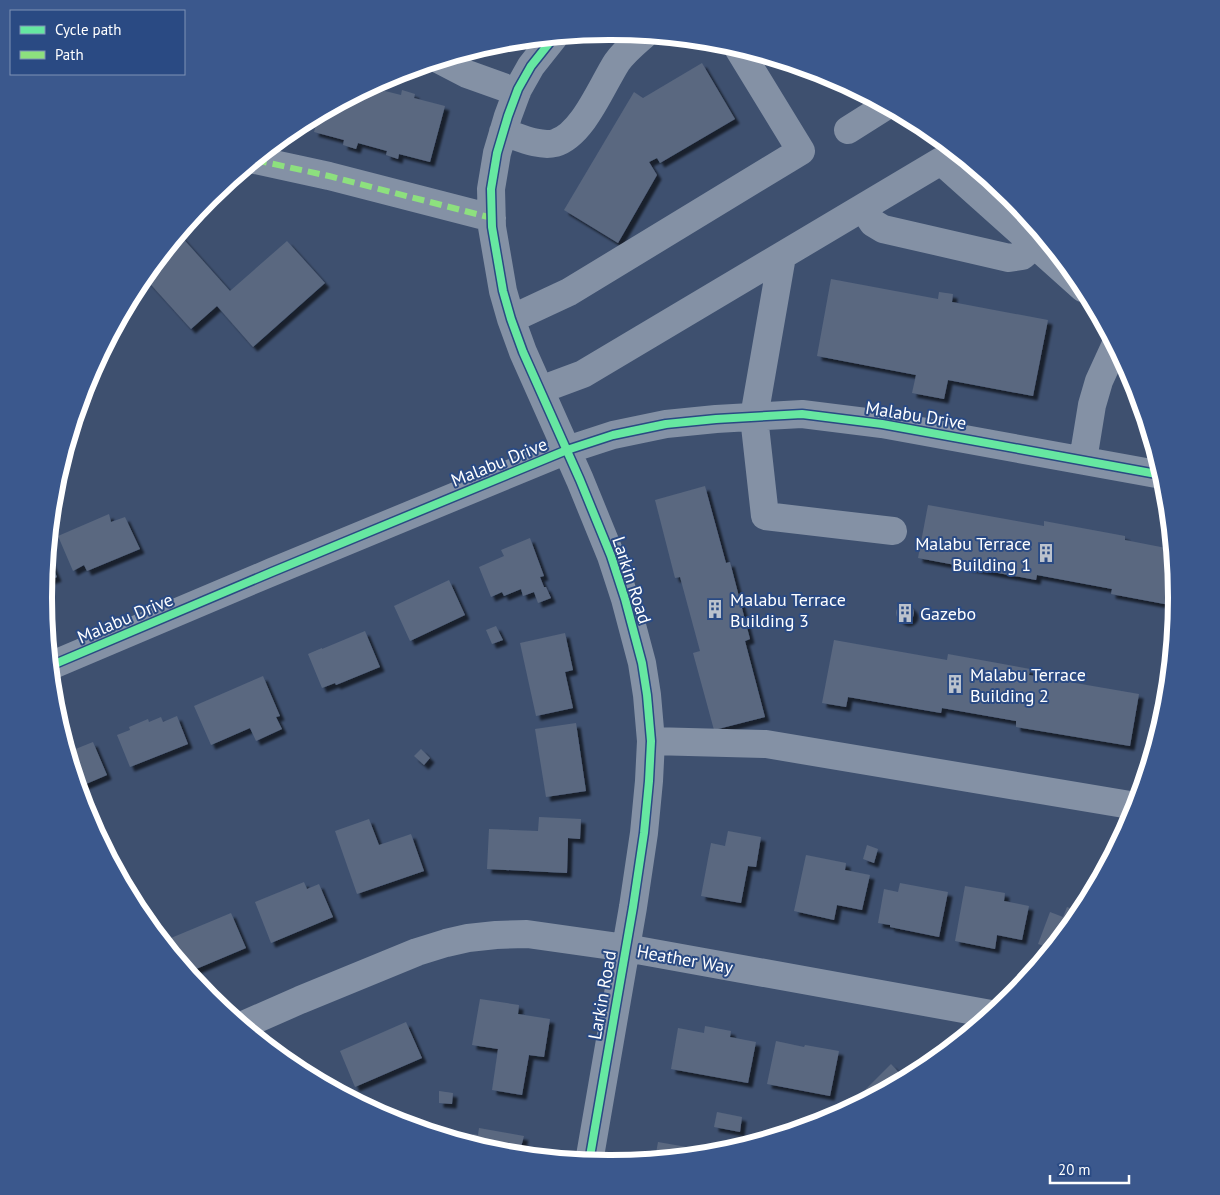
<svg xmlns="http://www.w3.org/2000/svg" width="1220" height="1195" viewBox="0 0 1220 1195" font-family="'PT Sans',sans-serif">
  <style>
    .building { fill: #5a6880; filter: url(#shadow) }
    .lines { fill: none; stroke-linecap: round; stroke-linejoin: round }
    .minor { stroke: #8491a5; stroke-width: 28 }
    .quiet { stroke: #8de07e; stroke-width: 6; stroke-dasharray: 12 6; stroke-linecap: butt }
    .cycleway-casing { stroke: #2a4a83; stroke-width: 11 }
    .cycleway { stroke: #66e7a1; stroke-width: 8 }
    .labels { text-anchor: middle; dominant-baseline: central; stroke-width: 4; stroke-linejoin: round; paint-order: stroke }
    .street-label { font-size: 18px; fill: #fff; stroke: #2a4a83 }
    .poi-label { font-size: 18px; fill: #fff; stroke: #2a4a83; text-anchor: start }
    .rim { fill: none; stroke: #fff; stroke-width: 6 }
  </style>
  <defs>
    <filter id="shadow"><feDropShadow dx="4.5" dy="4.5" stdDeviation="1" flood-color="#0009"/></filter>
  </defs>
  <rect width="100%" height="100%" fill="#3e506f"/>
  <path class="building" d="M702,63L735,119L660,163L657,158L649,162L657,175L618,243L564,210L634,92L643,98Z
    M374,85L373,88L401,95L402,90L415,94L414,98L445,106L430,162L399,154L398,159L386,155L387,151L358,143L356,149L343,145L344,140L314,132L319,114Z
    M179,234L230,291L287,241L325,283L253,347L217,306L191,329L144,277Z
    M831,279L938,299L939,292L953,294L952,302L1048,320L1033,396L948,380L944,399L912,393L916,375L817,356Z
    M705,486L726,563L730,562L750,639L745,641L765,717L714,730L693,653L700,651L680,577L675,578L655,500Z
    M928,505L1044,526V521L1125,536V540L1171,549L1176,598L1175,606L1111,594L1112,589L1037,575L1036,580L918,558Z
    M109,514L111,522L125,517L140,549L87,571L84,565L73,571L58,536Z
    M530,538L544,576L540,577L544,587H546L551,598L538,603L534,592L523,596L521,589L504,596L502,592L491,597L479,567L504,556L501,550Z
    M48,556L57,577L45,582Z
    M449,580L465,615L410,641L394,606Z
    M896 613a9 9 0 1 1 18 0a9 9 0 1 1-18 0Z
    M496,626L503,640L492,644L486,630Z
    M365,631L380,667L336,685L335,683L322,688L308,654L322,648V649Z
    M565,633L573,670L565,672L573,708L536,716L520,643Z
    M834,640L947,660L948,654L1030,669L1029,675L1139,694L1130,746L1016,727V721L942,708L941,713L848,697L846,707L822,703Z
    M263,676L280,716L276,717L282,729L256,741L250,728L211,745L194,706Z
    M177,716L188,744L130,767L117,735L130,730L129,727L148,719L149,722L161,717L163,722Z
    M576,723L586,791L546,797L535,729Z
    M93,742L107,775L79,787L68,752Z
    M421,749L430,758L424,765L414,756Z
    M539,817L581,819L580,839L568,838L567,873L487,869L489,829L538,831Z
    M369,819L379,845L411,834L424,871L357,894L335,831Z
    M728,831L761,837L756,867L748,866L741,903L701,896L711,843L725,846Z
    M867,845L878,849L874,863L863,859Z
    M806,855L846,863L845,870L870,875L862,910L837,905L834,920L794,911Z
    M304,882L307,889L319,884L333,917L271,943L255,902Z
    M900,883L948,892L939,937L890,927V925L878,923L884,889L898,892Z
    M965,886L1005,893L1004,901L1029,906L1022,940L997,935L995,949L955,941Z
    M1067,907L1081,912L1051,948L1038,944L1050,912L1063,917Z
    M231,913L246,948L189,972L182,964L171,938Z
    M480,999L519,1005L518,1014L550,1019L544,1057L529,1055L522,1095L492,1090L498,1049L472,1045Z
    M406,1022L422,1058L355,1087L340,1051Z
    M705,1026L731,1031L730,1037L756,1042L748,1083L671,1069L678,1028L704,1033Z
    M776,1041L804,1047L805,1045L839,1051L830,1096L767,1084Z
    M891,1064L905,1079L871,1097L865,1090Z
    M439,1091L453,1093L452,1104L439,1103Z
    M717,1112L742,1117L740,1132L714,1127Z
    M479,1128L524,1136L521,1147L525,1148L523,1155L499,1153L471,1144L473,1134L478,1135Z
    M658,1142L698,1149L697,1151L710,1154L655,1159Z"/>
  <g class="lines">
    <path class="minor" d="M554,37L531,66L518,89L508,116L497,153L491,189L492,227L503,291L511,319L523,352L580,480L611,556L625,599L642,663L647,695L651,741L649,781L644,833L633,907L589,1162
      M440,60L467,74L517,92
      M848,130L886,106
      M503,132C519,137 539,147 555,143C583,135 602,85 617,62C624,52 635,43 644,35
      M255,160L329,176L492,218
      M863,208L873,223L883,229L1009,258L1022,256L1035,245
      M782,256L754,417L765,516L893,531
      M511,319L569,292L801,151L738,48
      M540,390L583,374L941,161L1083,288
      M1083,460L1092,405L1099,381L1115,346
      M50,666L272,572L567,450L613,435L666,424L716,419L802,414L882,424L1162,475
      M651,741L766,744L1136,806
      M243,1025L300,1000L417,952L446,943L468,938L496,935L527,934L626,948L991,1014"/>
    <path class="quiet" d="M255,160L329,176L492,218"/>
    <g class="cycleway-casing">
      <path id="cycleway" d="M554,37L531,66L518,89L508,116L497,153L491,189L492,227L503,291L511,319L523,352L580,480L611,556L625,599L642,663L647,695L651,741L649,781L644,833L633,907L589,1162
        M50,666L272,572L567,450L613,435L666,424L716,419L802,414L882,424L1162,475"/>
    </g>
    <use href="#cycleway" class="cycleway"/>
  </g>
  <defs>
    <g id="building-bare" transform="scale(1.5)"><path d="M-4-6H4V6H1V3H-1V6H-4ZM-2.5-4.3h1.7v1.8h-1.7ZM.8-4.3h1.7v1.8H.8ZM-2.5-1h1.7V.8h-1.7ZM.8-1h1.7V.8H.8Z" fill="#bbc2cd" stroke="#2a4a83" stroke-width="2.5" paint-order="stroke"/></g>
  </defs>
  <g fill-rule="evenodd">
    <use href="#building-bare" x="1046" y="553"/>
    <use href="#building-bare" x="715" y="609"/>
    <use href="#building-bare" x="905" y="613"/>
    <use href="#building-bare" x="955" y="684"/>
  </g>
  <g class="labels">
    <g class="street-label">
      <text transform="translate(916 415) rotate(9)">Malabu Drive</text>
      <text transform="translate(499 462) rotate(-22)">Malabu Drive</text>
      <text transform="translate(632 580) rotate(72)">Larkin Road</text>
      <text transform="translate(125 618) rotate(-23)">Malabu Drive</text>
      <text transform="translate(685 959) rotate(10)">Heather Way</text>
      <text transform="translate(602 995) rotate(-80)">Larkin Road</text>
    </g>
    <g class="poi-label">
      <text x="1031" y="543" text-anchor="end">Malabu Terrace<tspan x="1031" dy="21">Building 1</tspan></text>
      <text x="730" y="599">Malabu Terrace<tspan x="730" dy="21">Building 3</tspan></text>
      <text x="920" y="613">Gazebo</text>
      <text x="970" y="674">Malabu Terrace<tspan x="970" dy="21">Building 2</tspan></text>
    </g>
  </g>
  <path d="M0 0H1220V1195H0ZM609 40H611A557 557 0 0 1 1168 597V598A557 557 0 0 1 611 1155H609A557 557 0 0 1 52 598V597A557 557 0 0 1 609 40Z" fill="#3b588d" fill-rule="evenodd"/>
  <path class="rim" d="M609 40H611A557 557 0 0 1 1168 597V598A557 557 0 0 1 611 1155H609A557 557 0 0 1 52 598V597A557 557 0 0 1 609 40Z"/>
  <rect x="10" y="10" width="175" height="65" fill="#2a4a83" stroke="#7f92b5"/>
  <rect x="20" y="26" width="25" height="8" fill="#66e7a1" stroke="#7f92b5"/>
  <text x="55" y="35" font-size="15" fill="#ffffff">Cycle path</text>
  <rect x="20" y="51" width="25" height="8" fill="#8de07e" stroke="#7f92b5"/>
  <text x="55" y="60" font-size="15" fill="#ffffff">Path</text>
  <path d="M1050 1175v8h79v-8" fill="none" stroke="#ffffff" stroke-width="2.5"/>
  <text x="1058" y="1175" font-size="15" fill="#ffffff" stroke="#2a4a83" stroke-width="4" paint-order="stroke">20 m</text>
</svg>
